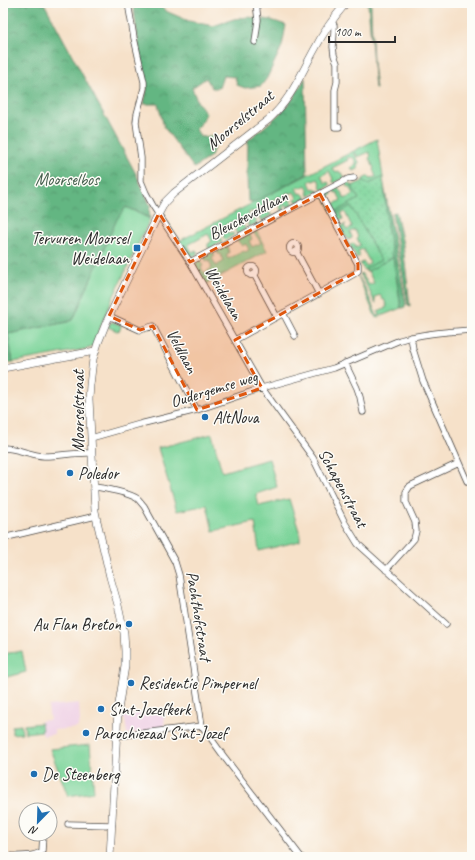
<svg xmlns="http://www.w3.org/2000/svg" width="475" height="860" viewBox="0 0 475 860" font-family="Caveat,sans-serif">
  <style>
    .built { fill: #efd0e5 }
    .green { fill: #7bd49a; stroke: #538062 }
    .forest { fill: url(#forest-crowns); stroke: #487056 }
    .park { fill: url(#park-dots); stroke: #538062 }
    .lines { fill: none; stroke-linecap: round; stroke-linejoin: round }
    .minor-casing { stroke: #494643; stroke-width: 7 }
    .tertiary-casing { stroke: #494643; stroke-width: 8 }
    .minor { stroke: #fff; stroke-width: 5.5 }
    .tertiary { stroke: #fff; stroke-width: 7 }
    .marked { fill: #df570e; fill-opacity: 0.2; stroke: #df570e; stroke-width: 3; stroke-dasharray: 8 5; stroke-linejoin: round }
    .poi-dot { fill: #1f6fb2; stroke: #fdfcf7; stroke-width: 1.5 }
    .labels { text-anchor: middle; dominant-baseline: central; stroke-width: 3; stroke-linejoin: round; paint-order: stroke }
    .street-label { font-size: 17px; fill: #2b2b2b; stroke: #fdfcf7 }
    .park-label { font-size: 17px; fill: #435e4c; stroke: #fdfcf7 }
    .poi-label { font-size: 17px; fill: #2b2b2b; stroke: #fdfcf7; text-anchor: start }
  </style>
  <defs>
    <pattern id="forest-crowns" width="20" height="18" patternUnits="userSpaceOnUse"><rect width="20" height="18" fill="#64b682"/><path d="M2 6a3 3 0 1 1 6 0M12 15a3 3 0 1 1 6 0" fill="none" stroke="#53946b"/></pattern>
    <pattern id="park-dots" width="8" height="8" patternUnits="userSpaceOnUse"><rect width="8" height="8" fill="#7bd49a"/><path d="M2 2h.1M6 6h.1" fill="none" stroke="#6ab685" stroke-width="1.8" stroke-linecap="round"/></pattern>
  </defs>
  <rect width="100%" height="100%" fill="#fdfcf7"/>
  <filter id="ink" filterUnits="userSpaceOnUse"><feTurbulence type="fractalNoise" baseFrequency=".025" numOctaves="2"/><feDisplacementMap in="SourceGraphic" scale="8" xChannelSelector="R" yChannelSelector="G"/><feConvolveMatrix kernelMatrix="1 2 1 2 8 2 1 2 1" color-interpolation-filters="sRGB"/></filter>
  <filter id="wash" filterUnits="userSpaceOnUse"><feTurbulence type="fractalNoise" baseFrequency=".012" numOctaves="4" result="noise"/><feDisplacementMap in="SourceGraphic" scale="16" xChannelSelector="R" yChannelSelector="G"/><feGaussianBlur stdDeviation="0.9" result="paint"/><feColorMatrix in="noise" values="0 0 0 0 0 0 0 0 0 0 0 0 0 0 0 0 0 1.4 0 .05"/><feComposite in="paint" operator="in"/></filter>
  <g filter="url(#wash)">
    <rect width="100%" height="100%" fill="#f6e1c9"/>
    <path class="built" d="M79,703L80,721L77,728L54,730V734L43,736L40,721L50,720L48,706Z
      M165,710L164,729L127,734L125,719H122L121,715Z"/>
    <path class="green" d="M377,139L383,177L369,184L363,181V179L369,176L370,178L376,177L373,169L374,168L369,158L371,156L369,152L358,157L355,152L354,153L359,162L358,169L353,171L351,168L357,164L353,157L350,158L349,157L347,158L348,160L332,168L335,172L339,171L340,173H342L345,178L334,183L332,180L333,179L329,171L321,176L325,183L328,182L330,185L322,190L320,186L321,185L318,179L313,181L312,180L309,182L312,189L315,188L316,190L318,189L319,191L309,196L307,192L309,191L306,185L301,188L300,186L296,188L299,194L302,193L307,198L297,202L295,199L297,198L294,192L289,194L288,192L284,195L287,200L290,199L294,204L288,207L286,204L283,206L285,209L281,211C280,209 281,206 279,203L283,201L280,196L261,207L263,212L267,210L269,213L271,214L272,215L261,221L259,217L261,216L257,210L253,213L252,211L248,213L251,219L254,217L257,223L249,227L247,224L249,223L245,217L241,219L240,218L236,220L239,225L242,224L246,229L237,234L235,230L236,229L232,221L224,226L228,234L233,233L234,235L225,240L223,237L224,235L220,228L212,233L216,240L220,238L222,242L209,249L208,247V244L212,241L208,234L188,245L192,252L196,251L198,254L193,256L189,255L179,241Z
      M348,182L352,186L359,199L333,213L325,198L326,194L331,191L332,193L331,195L328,197L333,205L341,200L337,192L335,193L334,190L338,187L345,199L354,194L349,186L348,187L346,183Z
      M351,206L381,260L364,270L360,263L364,262L366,266L370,263L363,249L358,251L360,255L357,258L350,245L354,243L356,248L360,245L357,238L358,237L355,230L350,232L352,237V238L348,240L340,227L346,224L344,226L347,230L352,227L345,212L341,214L343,219L338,222L334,215Z
      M126,207L150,219L109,306L93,346L90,348L86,349L13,362L8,334L67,322L73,320L117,218Z
      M256,230L267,251L206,284L196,266V263L200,259L203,266L201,267L204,273L212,268L209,260L206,261L204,257L213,252L215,256L212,258L216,266L224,261L220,254H218L217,251L227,245L229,253L226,255L228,259L244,251L245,252L249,250L246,244L242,246L237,240L249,233L252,239L249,241L252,247L261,243L256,235H255L253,232Z
      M393,257L401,308L376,318L358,276L365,288L377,316L380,315L378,311L387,307L384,299L383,300L380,295L375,297L376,303H375L368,288L360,274L361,273L369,285L374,283L368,271Z
      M113,322L121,325L120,330L117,331L108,327L110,323Z
      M212,434L222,472L269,459L277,487L256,494L259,506L289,499L300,534V541L259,551L255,522L213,531L207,505L177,511L158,448Z
      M22,651L26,672L3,678V654Z
      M21,725L22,733L12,734V726Z
      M90,745L94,792L68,796L50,749Z"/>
    <path class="forest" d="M3,3H44L136,174L151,207L149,209L150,218L126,207L117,219L73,320L67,322L8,334L13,362L3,364Z
      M133,3H154L168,12L189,21L213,26L234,19L248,17L271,20L286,25L282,46L267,78L261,86L245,88L237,85L235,77L223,76L219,88H212L206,78L192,88L197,101L206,113L203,120L196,129L200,137L212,136L215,138V144L211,156L194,168L164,127L158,104H144L147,88L139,48Z
      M368,3H371V11L373,63L376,89H375Z
      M305,78L307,174L255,202L248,201L247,177L248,140C264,127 282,114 294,97C298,91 301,84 305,78Z
      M384,185L406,304L404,308H401L396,273L387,225Z
      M396,212L403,245L410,306L408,305L392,213Z"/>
    <path class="park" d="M383,177L384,185L387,225L393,257L366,272L365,269L381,260L351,206L334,215L333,213L359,199L352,186L363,181L369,184Z
      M41,723L42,731L25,733L24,725Z"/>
  </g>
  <g filter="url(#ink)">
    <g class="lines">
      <g class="minor-casing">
        <path id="minor" d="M128,3L134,38L144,82V88L137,114L136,122L141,158V181L146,193L153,206L190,262L262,388L313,458L345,523L358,544L446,624
          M336,3L341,9
          M332,22L334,25V32L333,47L334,55L337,63V82L335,90V127H339
          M255,42L258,20L256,3
          M289.5 248a4.5 4.5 0 1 1 9 0a4.5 4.5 0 1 1-9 0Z
          M296,251L319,294
          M190,262L348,179L354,178
          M247.5 271a4.5 4.5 0 1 1 9 0a4.5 4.5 0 1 1-9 0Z
          M254,274L277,317
          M283,313L295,336
          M109,316L140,330L153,326L197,410
          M411,337L413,349L423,381L467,481
          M235,340L354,274L358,271V264L320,194
          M345,363L357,388L360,397L363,412
          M91,438L140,424L197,410L262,388L334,368L400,340C424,333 448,332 472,330
          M3,448C17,448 30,455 44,456C60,456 76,452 92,453
          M94,487C104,488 130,493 138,499C140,501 142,504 144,506L175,562L179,575L202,726L225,758L301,857
          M3,538L96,516
          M386,570L414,539L416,531L415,522L406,502V492L410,486L459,463
          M117,736L202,726
          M68,824L112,825
          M3,856C15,856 33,858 42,851L43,834"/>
      </g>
      <g class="tertiary-casing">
        <path id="tertiary" d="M3,368L95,351
          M110,857L118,710L125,666V651L124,633L118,605L110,577L97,521L95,511L89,399L90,385L93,359L98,343L106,323L159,213L165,202L174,193L268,120C292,99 301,73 316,47C324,31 335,16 346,3"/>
      </g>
      <use href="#minor" class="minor"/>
      <use href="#tertiary" class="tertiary"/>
    </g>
  </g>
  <path class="marked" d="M320,194L358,264V271L235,340L262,388L197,410L153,326L140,330L109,316L159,213L190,262Z"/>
  <g class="poi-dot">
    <rect x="133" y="244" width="8" height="8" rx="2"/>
    <circle cx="205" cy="417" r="4"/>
    <circle cx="70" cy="473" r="4"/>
    <circle cx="129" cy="624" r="4"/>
    <circle cx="131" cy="683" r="4"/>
    <circle cx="101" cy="709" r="4"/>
    <circle cx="86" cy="733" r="4"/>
    <circle cx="34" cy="774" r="4"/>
  </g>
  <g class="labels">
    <g class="street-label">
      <text transform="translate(240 120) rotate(-40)">Moorselstraat</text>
      <text transform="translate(248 215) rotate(-28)">Bleuckeveldlaan</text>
      <text transform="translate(224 293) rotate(60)">Weidelaan</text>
      <text transform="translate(182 351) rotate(62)">Veldlaan</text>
      <text transform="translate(214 389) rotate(-17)">Oudergemse weg</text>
      <text transform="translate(78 411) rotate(-90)">Moorselstraat</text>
      <text transform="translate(343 488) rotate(62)">Schapenstraat</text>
      <text transform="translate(199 616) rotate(81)">Pachthofstraat</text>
    </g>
    <g class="park-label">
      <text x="67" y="179">Moorselbos</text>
    </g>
    <g class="poi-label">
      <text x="129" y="238" text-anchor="end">Tervuren Moorsel<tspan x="129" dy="20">Weidelaan</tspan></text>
      <text x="213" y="417">AltNova</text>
      <text x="78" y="473">Poledor</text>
      <text x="121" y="624" text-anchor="end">Au Flan Breton</text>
      <text x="139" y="683">Residentie Pimpernel</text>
      <text x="109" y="709">Sint-Jozefkerk</text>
      <text x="94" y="733">Parochiezaal Sint-Jozef</text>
      <text x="42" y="774">De Steenberg</text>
    </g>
  </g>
  <rect width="475" height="860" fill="none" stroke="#fdfcf7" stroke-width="16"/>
  <g transform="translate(38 822) rotate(203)"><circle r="19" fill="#fdfcf7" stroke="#a9a8a5"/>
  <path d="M0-3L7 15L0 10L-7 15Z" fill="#1f6fb2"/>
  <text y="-6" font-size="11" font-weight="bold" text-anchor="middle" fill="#2b2b2b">N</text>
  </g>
  <path d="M329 36v6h66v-6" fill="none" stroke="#2b2b2b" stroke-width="2"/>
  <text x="335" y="36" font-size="12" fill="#2b2b2b" stroke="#fdfcf7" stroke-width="3" paint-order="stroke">100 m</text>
</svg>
